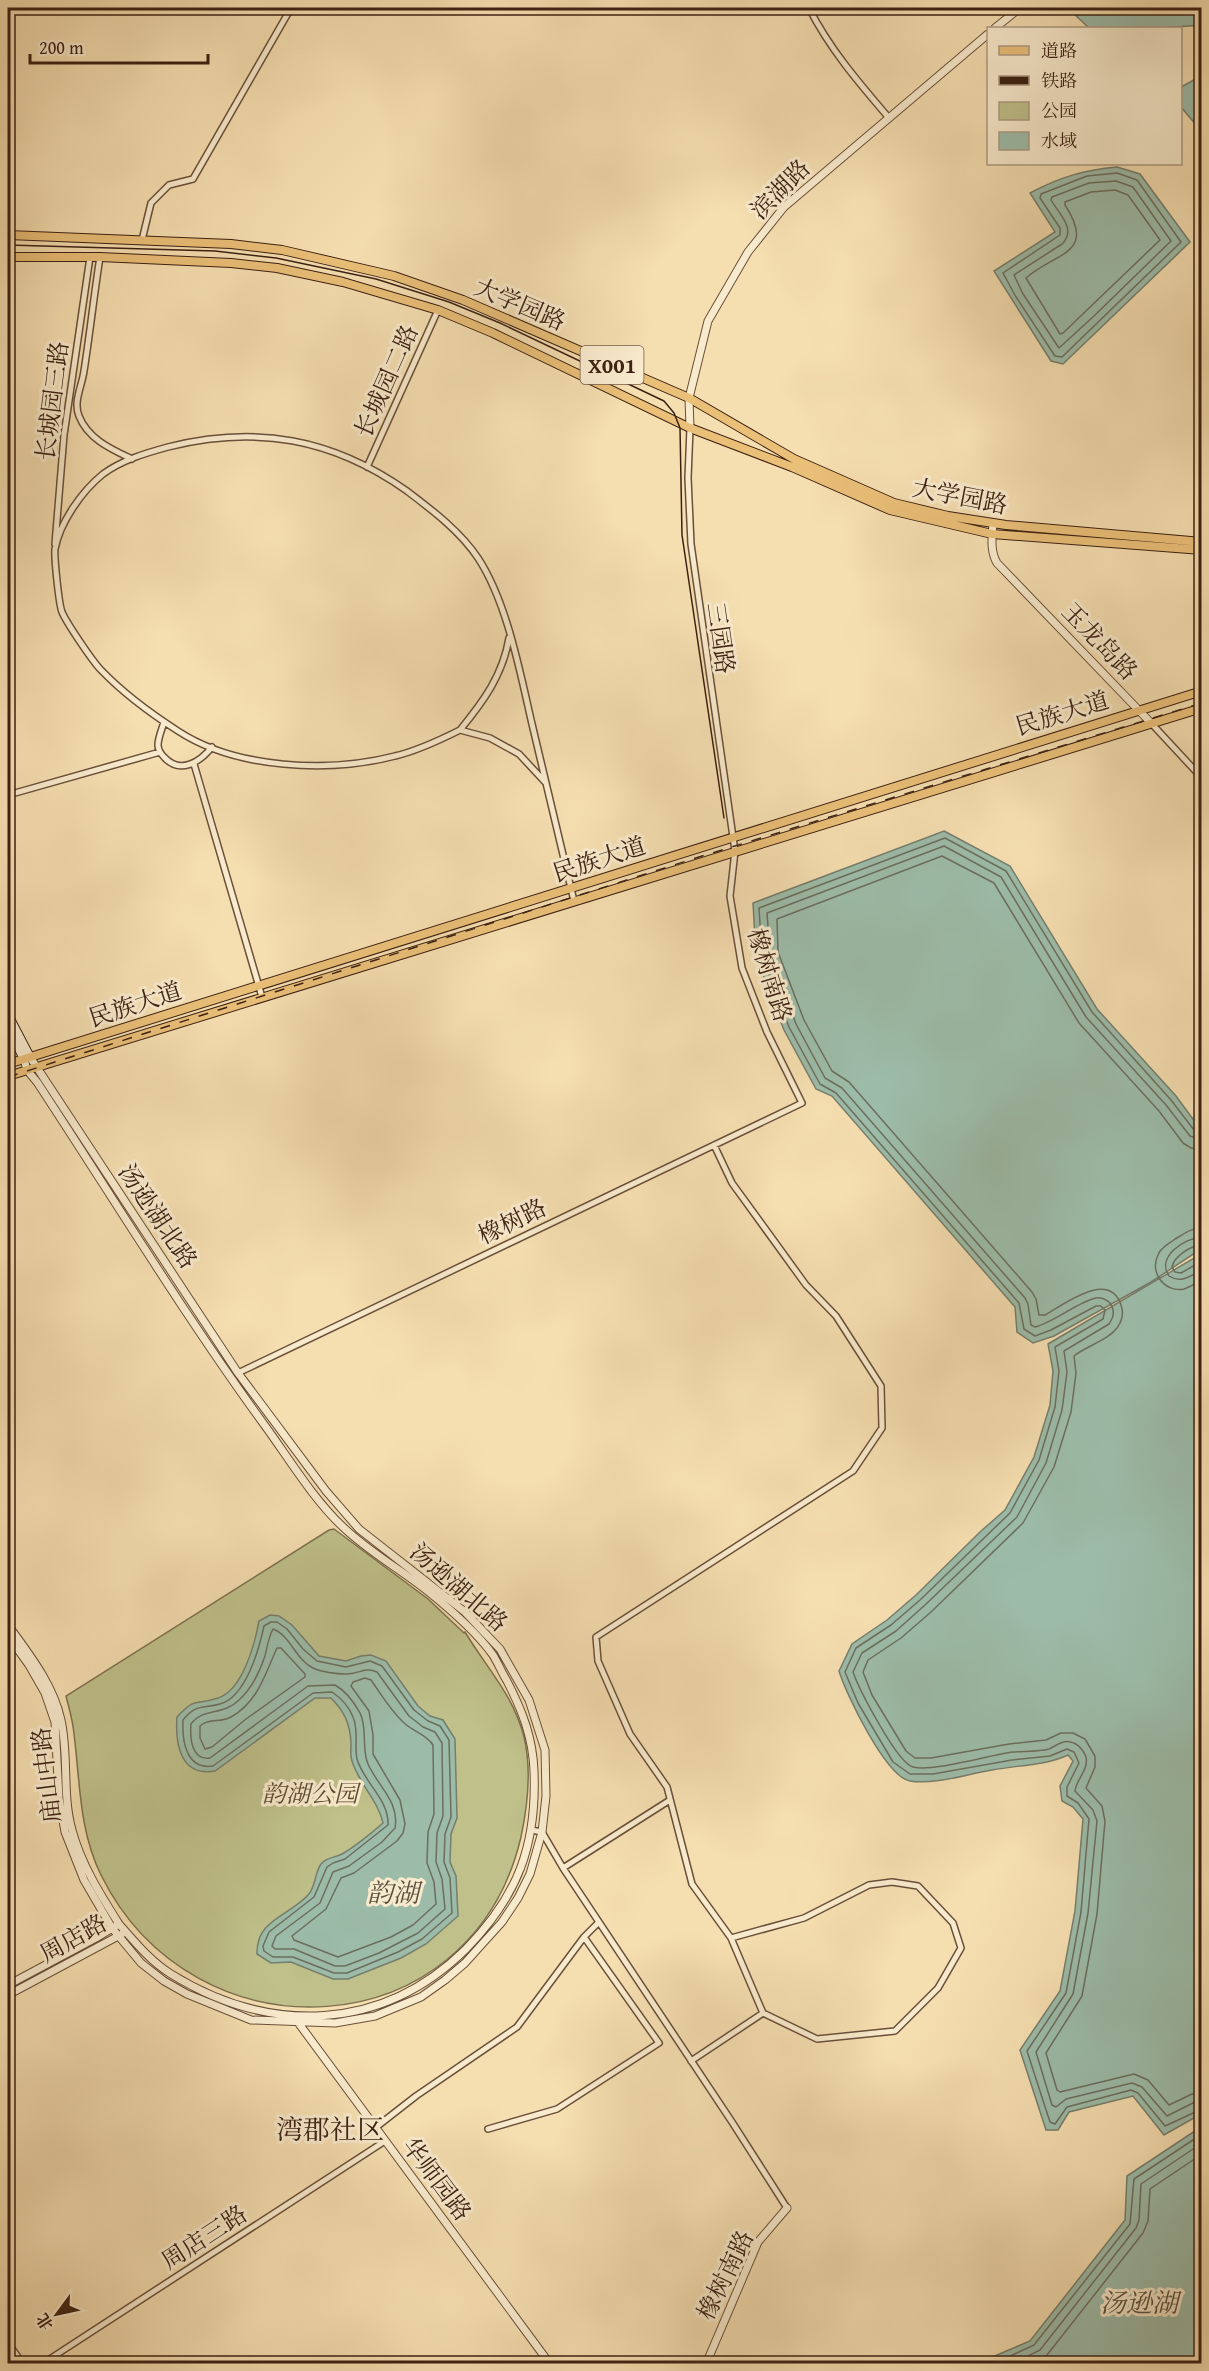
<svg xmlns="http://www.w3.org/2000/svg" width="1209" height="2371" viewBox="0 0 1209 2371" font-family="'Gentium Book Plus','Noto Serif SC',serif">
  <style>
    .green { fill: #bfc08a; stroke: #7e704e; stroke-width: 1.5 }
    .water { fill: #9cbca9; stroke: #767e6d; stroke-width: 1.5 }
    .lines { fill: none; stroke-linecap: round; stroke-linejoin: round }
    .shore { stroke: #6c6e5e; stroke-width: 1.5 }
    .minor-casing { stroke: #6a503a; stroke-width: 8 }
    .tertiary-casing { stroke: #6a503a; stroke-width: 9 }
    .secondary-casing { stroke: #3c2113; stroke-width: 10 }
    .primary-casing { stroke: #3c2113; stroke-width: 10 }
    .minor { stroke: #f8eacc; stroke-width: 5 }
    .tertiary { stroke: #f8eacc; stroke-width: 7 }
    .secondary { stroke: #f8eacc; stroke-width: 8 }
    .primary { stroke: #eabf78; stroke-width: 8 }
    .tram { stroke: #3c2113; stroke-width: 1.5 }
    .rail { stroke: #3c2113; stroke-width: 1.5; stroke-dasharray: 10 10; stroke-linecap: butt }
    .labels { text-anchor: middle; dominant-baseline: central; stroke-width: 6; stroke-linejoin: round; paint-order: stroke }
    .shield { fill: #f8eacc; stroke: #745d4a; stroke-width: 1.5 }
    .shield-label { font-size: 22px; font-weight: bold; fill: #3c2113 }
    .street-label { font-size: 24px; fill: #3c2113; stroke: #f8eacc }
    .park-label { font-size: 24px; font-style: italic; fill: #5d4931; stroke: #f8eacc }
    .water-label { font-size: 26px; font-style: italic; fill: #595040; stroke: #f8eacc }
    .quarter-label { font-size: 27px; fill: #3c2113; stroke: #f8eacc }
  </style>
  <rect width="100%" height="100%" fill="#f5deb0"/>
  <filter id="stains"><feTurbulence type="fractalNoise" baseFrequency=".00333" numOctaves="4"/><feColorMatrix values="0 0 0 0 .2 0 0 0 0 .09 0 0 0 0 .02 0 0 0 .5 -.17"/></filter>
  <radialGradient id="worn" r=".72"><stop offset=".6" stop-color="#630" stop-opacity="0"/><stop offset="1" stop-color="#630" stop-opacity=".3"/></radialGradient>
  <path class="green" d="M334,1529L428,1599L464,1633L465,1632C486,1667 514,1696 524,1737C532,1770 528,1804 521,1837C471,2050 194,2063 101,1875C79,1831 80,1781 74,1734C73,1721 69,1708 66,1696L329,1530Z"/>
  <path class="water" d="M1075,8H1201V25L1162,28H1089L1072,12Z
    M1201,76V121L1196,125L1181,107V87Z
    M1117,167L1140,174L1190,242L1063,364L1051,361L994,271L1055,232L1030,193C1060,177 1084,170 1117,167Z
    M944,831L1010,866L1097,1009L1176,1096L1201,1130V1249L1151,1282L1054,1336L1033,1343L1017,1332L1015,1307L832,1096L816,1089L784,1030L756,957L753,903Z
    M1201,1254V2114L1164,2135L1133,2096L1069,2112L1058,2130H1046L1020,2050L1060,1991L1075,1911L1083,1819L1073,1807L1062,1801L1060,1786L1073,1761L1068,1755C1044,1766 1018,1765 992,1770C967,1774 935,1785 910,1781C886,1777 846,1694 839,1671L852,1644L887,1620L916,1595L980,1532L1005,1510L1034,1457L1050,1405L1053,1371L1048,1344Z
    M270,1615L279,1616L292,1625L319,1656L346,1661L361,1656L371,1655L386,1661L418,1706L430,1716L443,1720L455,1739L457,1818L451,1834L450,1862L456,1876L458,1916L426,1944L401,1958L348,1979H333L291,1962L271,1963L257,1954C256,1919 290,1916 309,1894C316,1885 315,1872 321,1864C326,1857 335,1858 342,1854C353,1848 373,1832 383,1823C378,1800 359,1784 352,1761C350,1755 351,1749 351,1743C350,1723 344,1711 331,1698H315L215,1771C181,1777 175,1745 177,1717C198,1695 195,1706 218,1698C243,1690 255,1643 259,1621Z
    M1201,2127V2363H978L1030,2341L1125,2220L1127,2176Z"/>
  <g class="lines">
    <path class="shore" d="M1117,173L1137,180L1181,242L1062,357L1055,356L1016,297L1003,273L1060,235V228L1040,198L1041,194L1087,176Z
      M1116,181L1133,187L1171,241L1094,316L1059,348L1023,294L1014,275L1062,244C1077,229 1059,214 1051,200L1052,197L1089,183Z
      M1115,190L1128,195L1160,240L1063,333L1060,334L1026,278C1056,252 1097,254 1065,205V202L1091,192Z
      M1202,1133L1194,1130L1171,1100L1092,1012L1006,871L945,838L759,908L762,956L789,1027L820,1084L836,1093L1019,1303L1024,1329L1035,1336L1051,1330L1096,1306H1101L1105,1310L1103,1319L1055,1347L1059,1371L1055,1407L1039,1460L1010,1513L920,1600L891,1625L856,1648L845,1672L858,1703L893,1762L910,1774H933L1012,1760L1050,1756L1067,1749L1074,1752L1079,1763L1067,1787V1796L1078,1803L1089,1819L1081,1912L1066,1993L1027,2051L1050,2122L1055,2124L1067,2107L1131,2090L1138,2093L1165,2126L1202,2109
      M1202,1140L1190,1136L1166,1105L1086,1017L1001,877L944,846L767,913L770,954L796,1024L825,1078L842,1088L1025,1298L1028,1304L1031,1325L1035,1327C1055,1322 1079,1301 1096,1298C1104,1297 1112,1302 1113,1310C1114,1316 1112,1319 1109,1324L1064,1351L1067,1372L1062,1410L1046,1463L1017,1517L925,1605L896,1631L862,1653L853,1672C859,1689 897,1763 913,1767C934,1772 989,1755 1013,1752C1024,1751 1038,1752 1049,1749C1056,1746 1062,1740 1070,1742C1078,1743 1084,1751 1086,1757C1089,1769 1076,1780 1075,1791L1093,1810L1097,1821L1088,1913L1073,1994L1036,2052L1052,2105L1056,2107L1066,2099L1132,2083L1142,2087L1167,2116L1193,2103L1202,2102
      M1202,1149L1191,1148L1183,1143L1159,1111L1079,1023L994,883L942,856L777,919L778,952L804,1020L832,1071L849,1082L1032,1292L1036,1299L1039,1315H1045C1063,1305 1109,1269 1121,1305C1124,1313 1122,1321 1117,1328C1107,1341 1086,1346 1074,1356L1076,1373L1071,1412L1054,1467L1023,1523L931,1612L901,1638L868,1660L863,1672L872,1695L906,1751L915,1758H931L1009,1744L1046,1740L1061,1733H1073L1085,1739L1095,1756V1767L1086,1788L1102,1806L1105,1821L1097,1914L1082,1996L1046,2053L1057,2090L1060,2092L1134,2074L1148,2080L1169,2105L1192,2094L1202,2093
      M1202,1228C1191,1228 1184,1234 1175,1239C1169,1244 1161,1247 1158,1255C1149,1273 1165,1293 1184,1289C1191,1287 1196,1283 1202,1280
      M1202,1237C1184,1238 1156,1257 1169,1276C1181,1284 1190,1276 1202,1270
      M1202,1244C1191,1246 1174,1256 1172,1267L1175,1272L1181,1273L1202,1261
      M271,1622H277L287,1629L303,1649L317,1661L346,1667L370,1661L382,1666L414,1710L428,1721L440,1726L449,1740L451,1817L445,1834L444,1862L450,1878L452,1913L422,1939L398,1952L347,1973H334L293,1957H273L264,1951L263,1946L269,1932L314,1897L327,1867L333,1863L345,1859L388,1825C389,1799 364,1783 357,1759C354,1745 359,1730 353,1717C349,1707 341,1698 332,1692L313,1693L213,1766C186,1770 182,1741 183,1720C197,1703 202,1709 220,1704C246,1697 259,1649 264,1626Z
      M273,1629C290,1635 296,1660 313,1668C321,1672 337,1674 345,1674C358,1675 364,1666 377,1672L409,1716L423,1727L435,1732L442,1743L443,1816L437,1833L436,1862L442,1879L445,1909L418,1933L379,1953L345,1966H335L294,1949H275L272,1946L276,1936L320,1903L333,1872L349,1866L382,1842L395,1828C400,1802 377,1785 368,1764C361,1748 368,1729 360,1713C354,1702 346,1691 335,1685L308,1686L210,1758C191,1761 190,1737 191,1724C204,1707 223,1716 239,1700C251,1689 260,1671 265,1656C267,1647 269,1636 273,1629Z
      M277,1648H281L305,1674V1677L246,1719L212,1747L205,1749L200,1738V1726C208,1718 221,1723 231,1717C258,1702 265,1674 277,1648Z
      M365,1678L371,1680C381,1694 390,1710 403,1722C412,1731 427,1735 433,1745L434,1814L428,1832L427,1863L434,1882L436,1904L413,1925L391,1937L338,1957L294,1940L292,1936L326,1909L341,1878L354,1873L397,1841L403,1833L405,1824L400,1800L373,1754V1735L369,1711L351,1686L353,1682Z
      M993,2364L1034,2345L1130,2224L1134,2179L1202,2134
      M1012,2364L1040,2350L1136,2228L1139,2220L1141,2184L1202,2143
      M1034,2364L1047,2355L1143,2233L1148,2221L1150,2189L1202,2154"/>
    <g class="minor-casing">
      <path id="minor" d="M809,8C829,48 859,83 889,118
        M142,240L151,203L169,185L193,179L291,8
        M100,257C94,295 90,333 84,371C82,386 73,402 79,416C88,439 111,449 132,459
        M367,467L438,310
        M55,544L64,435L90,257
        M509,638C503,675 483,702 460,730L490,738L519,754L546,783
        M164,722C162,729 158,738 158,745C158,750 161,754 164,757C180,775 200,762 212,747
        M1151,723L1202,778
        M460,730C440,740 417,751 395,756C329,773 236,769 178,731C150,713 124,694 101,670C93,662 66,622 62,612C59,605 54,557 55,549C60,522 82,491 103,474C122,460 146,453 168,447C256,425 332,438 407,491C432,510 460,531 478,558C507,602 520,672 532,724C546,783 560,842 574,901
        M194,764L262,997
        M8,795L160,752
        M714,1145L732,1183L806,1285L836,1316L881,1386L882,1428L853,1471L596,1637L598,1661L630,1734L667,1787L692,1884L731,1938L763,2013L817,2039L895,2031L938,1988L961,1948L953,1923L918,1886L892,1882L869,1885L804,1918L731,1938
        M238,1373L802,1103L767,1032L742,968L730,896L735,851L691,544L688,478L690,428
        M531,1830L542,1832L563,1868L732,2122L787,2208
        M563,1868L670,1800
        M691,2061L763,2013
        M375,2128L416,2096L517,2027L584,1937
        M488,2129L557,2109L659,2043L584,1937L599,1922
        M8,2343L23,2364
        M42,2364L385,2141"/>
    </g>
    <g class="tertiary-casing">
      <path id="tertiary" d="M995,28L1020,8
        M690,428L689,398L708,321L748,252L784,207L988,34
        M993,523C992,538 990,551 997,563L1151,723
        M8,1625C29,1654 53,1684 61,1720C69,1756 62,1794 72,1830C81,1864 100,1894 119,1924
        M8,1636L29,1665L45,1693L55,1722L59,1798L65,1832L84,1880L112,1928L141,1963L164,1981L187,1994L251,2020L335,2023L375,2016L421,1997L445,1980L465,1963L502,1922L518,1898L530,1874L542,1832L546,1796L545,1750L529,1700L500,1649L465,1612L359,1529L326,1491L238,1373L30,1057
        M8,1985L96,1938L119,1924C135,1942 150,1961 171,1974C270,2035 382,2032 466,1949C518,1896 537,1845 534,1771C533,1738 522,1710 507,1681C502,1673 498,1663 493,1655C475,1630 449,1608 425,1589C398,1568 368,1551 343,1527C313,1499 288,1457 263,1423C183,1313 112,1196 37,1082L27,1070L24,1059
        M8,1995L122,1934
        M297,2021L550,2364
        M706,2364L758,2242L787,2208"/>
    </g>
    <g class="secondary-casing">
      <path id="secondary" d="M8,1015L30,1057
        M8,1027L24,1059"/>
    </g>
    <g class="primary-casing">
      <path id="primary" d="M8,235L231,244L282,250L394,276L463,300L689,398L794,459L894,503L948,516L1006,525L1202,542
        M8,257H100L231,263L277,268L343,282L438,310L493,333L690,428L792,467L890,510L992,534L1202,550
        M8,1064L1202,691
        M8,1076L1202,708"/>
    </g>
    <use href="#minor" class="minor"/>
    <use href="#tertiary" class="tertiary"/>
    <use href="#secondary" class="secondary"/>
    <use href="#primary" class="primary"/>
    <path class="tram" d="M8,245L215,251L276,258L376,279L449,302L500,323L664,401L674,413L680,428L682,535L724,818"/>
    <path class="rail" d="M8,1077L699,857L1202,703"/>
  </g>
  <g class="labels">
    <rect class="shield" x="580.5" y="346" width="63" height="38" rx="4.5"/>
    <g class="shield-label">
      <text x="612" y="365">X001</text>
    </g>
    <g class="street-label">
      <text transform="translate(780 189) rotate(-45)">滨湖路</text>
      <text transform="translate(520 304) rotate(23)">大学园路</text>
      <text transform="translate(386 381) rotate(-66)">长城园二路</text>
      <text transform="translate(52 401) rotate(-83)">长城园三路</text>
      <text transform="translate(960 496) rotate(11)">大学园路</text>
      <text transform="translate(721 638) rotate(82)">三园路</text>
      <text transform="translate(1100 641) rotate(46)">玉龙岛路</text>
      <text transform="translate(1062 713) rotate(-17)">民族大道</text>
      <text transform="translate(599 859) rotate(-18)">民族大道</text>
      <text transform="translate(770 975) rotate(73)">橡树南路</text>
      <text transform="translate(135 1004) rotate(-18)">民族大道</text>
      <text transform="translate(158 1216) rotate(56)">汤逊湖北路</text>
      <text transform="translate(512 1221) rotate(-26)">橡树路</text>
      <text transform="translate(459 1587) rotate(41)">汤逊湖北路</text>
      <text transform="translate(46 1775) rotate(-97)">庙山中路</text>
      <text transform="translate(73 1938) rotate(-29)">周店路</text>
      <text transform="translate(437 2179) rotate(53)">华师园路</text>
      <text transform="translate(204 2237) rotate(-33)">周店三路</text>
      <text transform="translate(725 2275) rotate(-64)">橡树南路</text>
    </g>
    <g class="park-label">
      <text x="310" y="1793">韵湖公园</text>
    </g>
    <g class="water-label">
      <text x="393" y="1892">韵湖</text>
      <text x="1139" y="2302">汤逊湖</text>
    </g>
    <g class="quarter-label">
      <text x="330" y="2129">湾郡社区</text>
    </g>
  </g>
  <rect width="1209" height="2371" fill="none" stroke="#f5deb0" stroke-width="30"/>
  <rect x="9" y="9" width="1191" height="2353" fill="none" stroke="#3c2113" stroke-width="3"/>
  <rect x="15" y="15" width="1179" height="2341" fill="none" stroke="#3c2113" stroke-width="1.5"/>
  <rect x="987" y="27" width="195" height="138" fill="#f8eacc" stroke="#ad9a82" stroke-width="1.5"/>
  <rect x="999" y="46" width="30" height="9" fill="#eabf78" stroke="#ad9a82" stroke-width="1.5"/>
  <text x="1041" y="57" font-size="18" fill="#3c2113">道路</text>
  <rect x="999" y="76" width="30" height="9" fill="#3c2113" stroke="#ad9a82" stroke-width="1.5"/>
  <text x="1041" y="87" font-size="18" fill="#3c2113">铁路</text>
  <rect x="999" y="102" width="30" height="18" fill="#bfc08a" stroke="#ad9a82" stroke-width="1.5"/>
  <text x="1041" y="117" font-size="18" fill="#3c2113">公园</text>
  <rect x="999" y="132" width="30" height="18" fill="#9cbca9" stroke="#ad9a82" stroke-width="1.5"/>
  <text x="1041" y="147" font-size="18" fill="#3c2113">水域</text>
  <g transform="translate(57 2314) rotate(237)" stroke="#f8eacc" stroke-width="4.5" paint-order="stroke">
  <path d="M0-4.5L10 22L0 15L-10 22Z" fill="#3c2113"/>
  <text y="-9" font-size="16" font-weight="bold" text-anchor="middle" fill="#3c2113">北</text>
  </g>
  <path d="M30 54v9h178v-9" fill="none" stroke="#3c2113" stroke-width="3"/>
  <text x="39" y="54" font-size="18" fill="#3c2113" stroke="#f8eacc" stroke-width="4.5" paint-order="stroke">200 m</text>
  <rect width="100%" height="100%" filter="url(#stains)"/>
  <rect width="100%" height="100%" fill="url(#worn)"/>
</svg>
